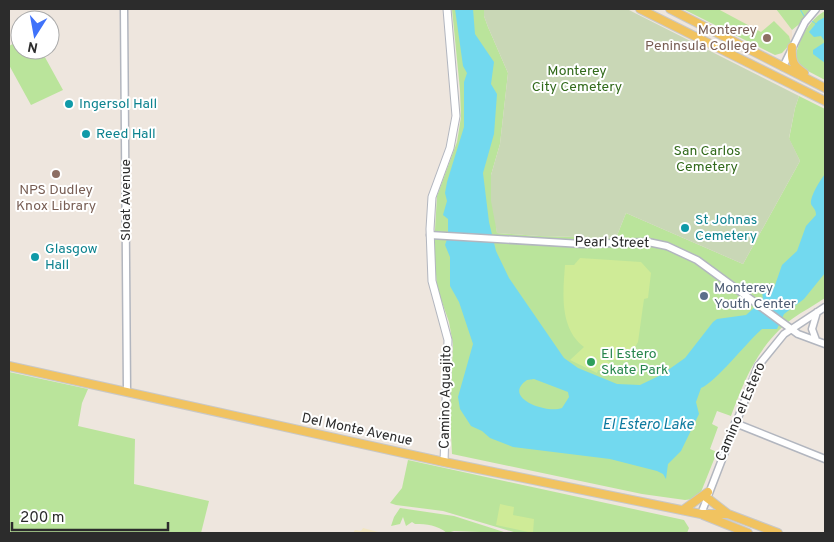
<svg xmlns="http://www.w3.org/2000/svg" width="834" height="542" viewBox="0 0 834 542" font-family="Overpass,sans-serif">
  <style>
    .education { fill: #efe1ce }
    .green { fill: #bae49b }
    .sand { fill: #f2e6c2 }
    .cemetery { fill: #c9d7b6 }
    .pitch { fill: #cfeb97 }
    .water { fill: #72d9ef; fill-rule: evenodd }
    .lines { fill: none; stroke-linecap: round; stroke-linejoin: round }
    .stream { stroke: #72d9ef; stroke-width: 1 }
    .tertiary-casing { stroke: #b2b6bf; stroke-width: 9 }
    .secondary-casing { stroke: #b2b6bf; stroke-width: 9 }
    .primary-casing { stroke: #c8c8c8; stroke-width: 10 }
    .tertiary { stroke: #fff; stroke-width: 6 }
    .secondary { stroke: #fff; stroke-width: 7 }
    .primary { stroke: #f1c360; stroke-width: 8 }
    .education-dot { fill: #8d6e63; stroke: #fff; stroke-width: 2 }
    .culture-dot { fill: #0f9aa8; stroke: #fff; stroke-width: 2 }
    .service-dot { fill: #5c6f8a; stroke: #fff; stroke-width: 2 }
    .leisure-dot { fill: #2e9e5b; stroke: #fff; stroke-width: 2 }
    .labels { text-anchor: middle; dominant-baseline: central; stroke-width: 4; stroke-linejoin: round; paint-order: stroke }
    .education-label { font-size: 14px; fill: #785e54; stroke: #fff; text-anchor: end }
    .park-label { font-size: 14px; fill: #326a1b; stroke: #fff }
    .culture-label { font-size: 14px; fill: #0d838f; stroke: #fff; text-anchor: start }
    .street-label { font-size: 14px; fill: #2c2c2c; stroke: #fff }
    .service-label { font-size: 14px; fill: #4e5e75; stroke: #fff; text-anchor: start }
    .leisure-label { font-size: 14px; fill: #27864d; stroke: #fff; text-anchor: start }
    .water-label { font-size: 15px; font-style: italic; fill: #0d799f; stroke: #fff }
  </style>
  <rect width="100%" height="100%" fill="#eee6de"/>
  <path class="education" d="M685,9H776L792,30V47L789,46L782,53L775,55Z"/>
  <path class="green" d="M452,9H484V16L488,27L508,73L500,144L491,175L497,233L539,236L616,238L626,213L743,264L800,161L789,139L795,108L799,96L825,109V298C815,305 803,311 792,319C759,344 745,378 731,416L717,411L712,424L718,427L710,449L717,452L701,492L693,499L685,500L642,494L452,454L450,412L453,344L449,322L437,288L434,247L437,196L457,142L461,117L460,90Z
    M683,9H718L761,32L774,21L789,36L791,43L782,53L775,55Z
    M776,9H818L792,30Z
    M825,11V80L804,69L795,59C798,42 809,19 825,11Z
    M20,40V50H41L63,90L31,105L9,65V46Z
    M9,372L88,389L82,403L78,426L135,439L134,484L209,501L201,533L9,532Z
    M408,460L684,520L689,528L687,533H517L443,511L396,505L390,503L402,488Z
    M400,508L454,516L507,533L454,531L447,533C437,525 427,524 415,524L412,522L406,526L403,517L400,524L391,526L394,517Z"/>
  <path class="sand" d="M363,528L382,533H353L355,530L361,531Z"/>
  <path class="cemetery" d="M484,9H627L799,96L795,108L789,138L800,161L743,264L626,213L616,238L539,236L497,233L491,201V175L500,144L508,73L488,27L484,16Z"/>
  <path class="pitch" d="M580,258L641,262L651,273L648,298L644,299L638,342L627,361L605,359L615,366L610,376L605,375L602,370H598L597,373L570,360L584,347C559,328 563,292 565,265H574Z
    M500,504L514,507L513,515L534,519L533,533L496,525Z"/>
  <path class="water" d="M455,9H473L475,34L494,62L491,84L497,94L494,134L483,173L489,222L496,251L509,278L564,358L578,368L617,384L640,385L661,375L685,358L713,322L717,319L746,315L763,300L762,290L770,286L774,288L782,265L797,251L806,226L816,215C816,209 813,208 811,204C810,196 821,179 825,174V273L804,299L784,314L777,329H762C747,342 715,383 701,388L696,402L699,414L681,451L668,464L666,479L663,474L657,471L610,459L513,447L490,438L482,431L471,426L460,409L458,397L473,344L459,302L450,286V257L445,245L448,236V219L443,215L447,201L445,193L447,182L464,127V82L467,73L463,66ZM534,379L568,392L569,397L562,408C547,414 501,398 527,380Z
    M825,17V66V63L813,54V50L825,42L821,36L814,37L809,32L818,21Z"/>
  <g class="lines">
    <path class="stream" d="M800,9L804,16
      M812,21L816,24"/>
    <g class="tertiary-casing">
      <path id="tertiary" d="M124,9L127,391
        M783,67L805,22L816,9
        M430,235L582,244L648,242L667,246L697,260L798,334L825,344
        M816,340L812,329L817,312
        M735,423L825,459
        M701,514L758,366L784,334L825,307"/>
    </g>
    <g class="secondary-casing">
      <path id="secondary" d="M444,462L448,340L432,281L430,229L432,197L450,148L456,116L447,9"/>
    </g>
    <g class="primary-casing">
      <path id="primary" d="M640,9L825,101
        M670,9L825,88
        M792,47C791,61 793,66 804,73
        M9,366L444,462L701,514H728L778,533
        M706,497L728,514
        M683,510L708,492
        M703,515L748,533"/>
    </g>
    <use href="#tertiary" class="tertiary"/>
    <use href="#secondary" class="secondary"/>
    <use href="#primary" class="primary"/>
  </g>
  <g class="education-dot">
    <circle cx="767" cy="38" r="5"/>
    <circle cx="56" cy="174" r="5"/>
  </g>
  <g class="culture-dot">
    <circle cx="69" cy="104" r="5"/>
    <circle cx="86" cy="134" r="5"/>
    <circle cx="685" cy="228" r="5"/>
    <circle cx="35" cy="257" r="5"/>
  </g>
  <circle class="service-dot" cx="704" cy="296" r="5"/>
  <circle class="leisure-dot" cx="591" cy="362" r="5"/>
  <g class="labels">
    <g class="education-label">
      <text x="757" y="30">Monterey<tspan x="757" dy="16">Peninsula College</tspan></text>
      <text x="56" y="190" text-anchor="middle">NPS Dudley<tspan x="56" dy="16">Knox Library</tspan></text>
    </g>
    <g class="park-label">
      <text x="577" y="71">Monterey<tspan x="577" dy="16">City Cemetery</tspan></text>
      <text x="707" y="151">San Carlos<tspan x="707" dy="16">Cemetery</tspan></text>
    </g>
    <g class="culture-label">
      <text x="79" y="104">Ingersol Hall</text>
      <text x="96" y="134">Reed Hall</text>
      <text x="695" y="220">St Johnas<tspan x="695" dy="16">Cemetery</tspan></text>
      <text x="45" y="249">Glasgow<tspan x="45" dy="16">Hall</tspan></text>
    </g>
    <g class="street-label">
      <text transform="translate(126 200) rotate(-90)">Sloat Avenue</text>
      <text transform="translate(612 243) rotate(1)">Pearl Street</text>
      <text transform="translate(446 397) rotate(-89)">Camino Aguajito</text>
      <text transform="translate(741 412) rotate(-67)">Camino el Estero</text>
      <text transform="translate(357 430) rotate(12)">Del Monte Avenue</text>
    </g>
    <g class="service-label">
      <text x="714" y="288">Monterey<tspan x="714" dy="16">Youth Center</tspan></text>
    </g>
    <g class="leisure-label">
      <text x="601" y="354">El Estero<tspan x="601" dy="16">Skate Park</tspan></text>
    </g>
    <g class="water-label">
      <text x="648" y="425">El Estero Lake</text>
    </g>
  </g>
  <rect width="834" height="542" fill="none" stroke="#2c2c2c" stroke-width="20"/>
  <g transform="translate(35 35) rotate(191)"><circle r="24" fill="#ffffff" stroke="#ababab"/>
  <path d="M0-4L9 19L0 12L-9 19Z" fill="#3f72fa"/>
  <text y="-8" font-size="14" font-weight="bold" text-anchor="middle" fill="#2c2c2c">N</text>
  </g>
  <path d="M12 522v8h156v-8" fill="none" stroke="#2c2c2c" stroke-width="2.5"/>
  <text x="20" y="522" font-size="15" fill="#2c2c2c" stroke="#ffffff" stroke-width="4" paint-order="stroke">200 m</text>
</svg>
